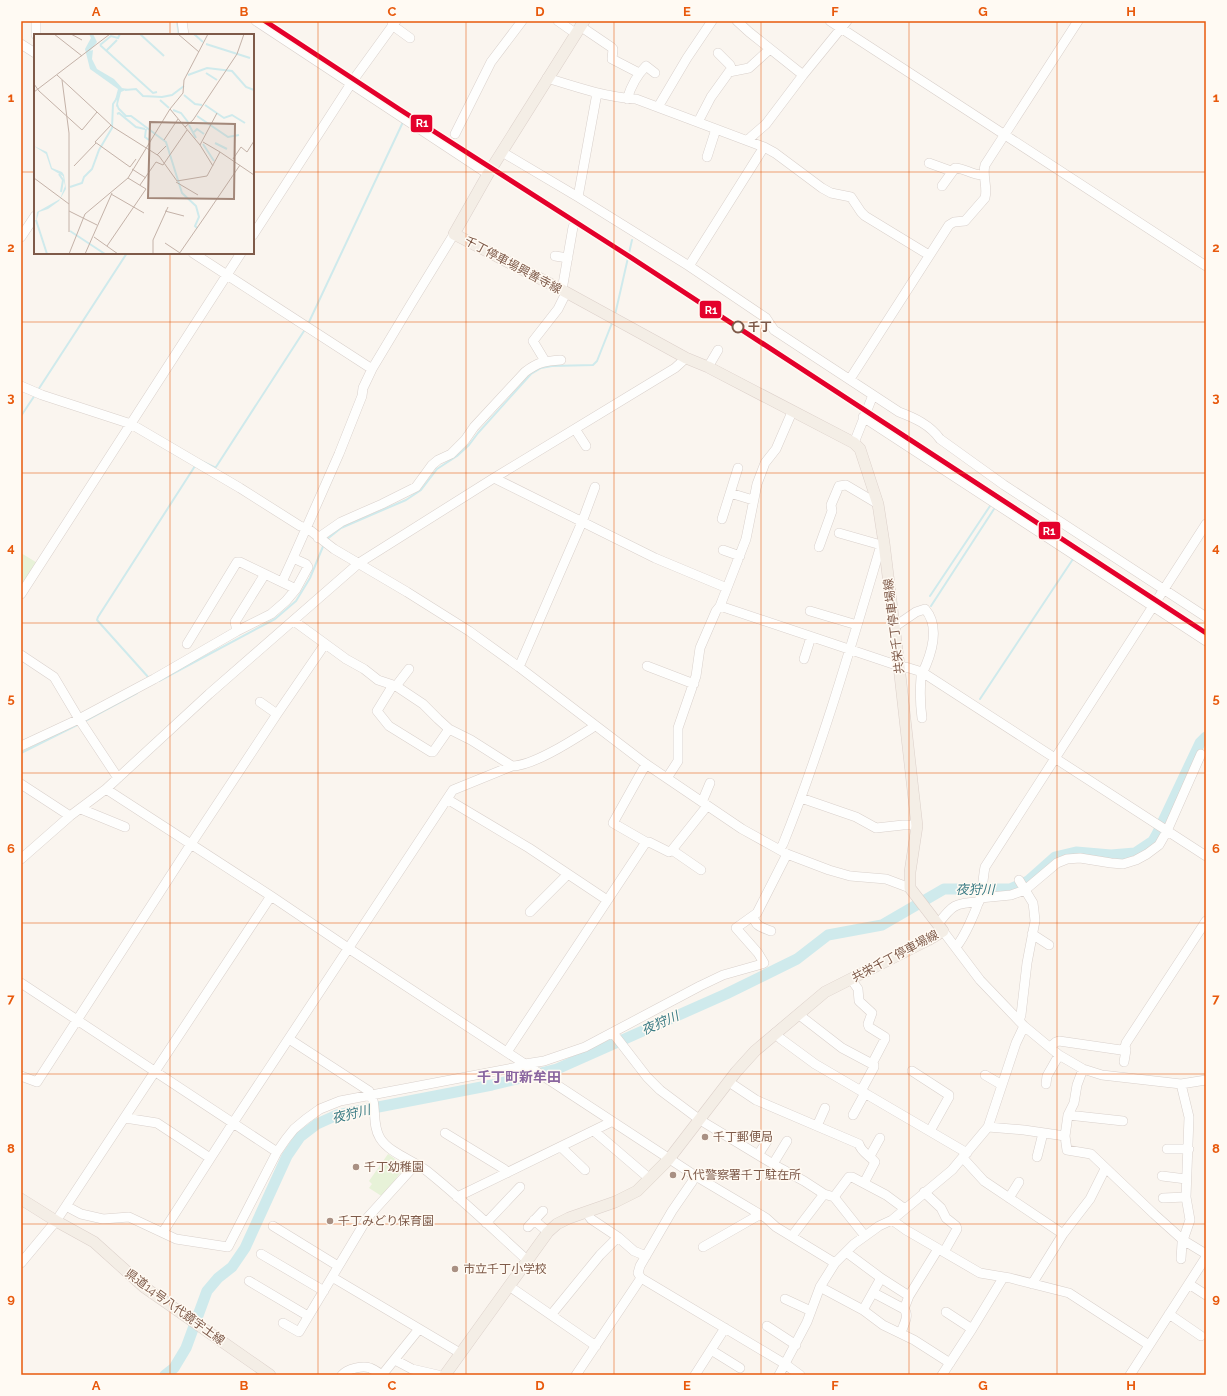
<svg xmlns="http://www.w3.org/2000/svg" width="1227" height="1396" viewBox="0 0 1227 1396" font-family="Raleway,'Noto Sans JP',sans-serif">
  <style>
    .green { fill: #e7f2d8 }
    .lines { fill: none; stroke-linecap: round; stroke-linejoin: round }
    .stream { stroke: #cfeaec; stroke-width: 2 }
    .river { stroke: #cfeaec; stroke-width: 11 }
    .minor-casing { stroke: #d9d0cb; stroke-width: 10 }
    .major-casing { stroke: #dcd0ca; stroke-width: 12 }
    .minor { stroke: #fefefd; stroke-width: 9 }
    .major { stroke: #f4eee6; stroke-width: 11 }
    .rail-1-casing { stroke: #fffaf3; stroke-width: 8 }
    .rail-1 { stroke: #e4002b; stroke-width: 5 }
    .grid { fill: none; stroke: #e8590c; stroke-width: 1; stroke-opacity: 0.55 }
    .stop-dot { fill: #fffaf3; stroke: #7e5a49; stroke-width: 2 }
    .poi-dot { fill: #a99083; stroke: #fffaf3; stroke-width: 1.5 }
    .labels { text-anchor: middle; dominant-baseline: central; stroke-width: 3; stroke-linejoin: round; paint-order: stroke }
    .street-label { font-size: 12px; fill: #7e5a49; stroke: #fffaf3 }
    .stop-label { font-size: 12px; font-weight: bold; fill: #7e5a49; stroke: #fffaf3; text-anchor: start }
    .poi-label { font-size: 12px; fill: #7e5a49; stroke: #fffaf3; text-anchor: start }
    .water-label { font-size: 13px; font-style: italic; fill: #3a7b84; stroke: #fffaf3 }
    .quarter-label { font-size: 14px; font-weight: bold; fill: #8a66a0; stroke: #fffaf3 }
    .inset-river { fill: none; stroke: #cfeaec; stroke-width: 2 }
    .inset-road { fill: none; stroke: #c4b2a8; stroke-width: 1 }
    .view { fill: #a3887a; fill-opacity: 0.15; stroke: #a3887a; stroke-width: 2 }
    .inset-edge { fill: none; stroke: #7e5a49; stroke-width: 2 }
    .line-badge { stroke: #fffaf3; stroke-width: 1.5 }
    .badge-label { font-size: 11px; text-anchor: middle; font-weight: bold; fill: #fff }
    .neatline { fill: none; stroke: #e8590c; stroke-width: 1.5 }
    .grid-label { font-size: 13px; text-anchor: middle; font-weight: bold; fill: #e8590c }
  </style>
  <rect width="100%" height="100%" fill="#faf5ef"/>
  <path class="green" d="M21,553L39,564L21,591Z
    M388,1154L405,1166L383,1197L369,1188L372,1184L369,1181Z"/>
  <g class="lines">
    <path class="stream" d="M177,21L179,35
      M615,315L632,240
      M309,322L403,122
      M38,390L127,253
      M21,416L35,395
      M199,460L214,467H216L304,331
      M326,540L341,528L406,500L421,490L437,469L457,456L469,445L478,433L531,374L541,368L552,366L593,365L597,361L612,323
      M930,596L990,506
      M931,606L994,509
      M149,678L97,620L98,617L195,466
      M159,681L275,619L296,601L310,578L324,544
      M980,699L1073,559L1075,560
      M85,721L137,693
      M21,753L79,724"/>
    <path class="river" d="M165,1375L174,1368L186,1348L207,1291L218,1278L232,1267L245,1248L287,1156L300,1137L317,1124L337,1115L492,1085L557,1069L726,994L797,959L828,935L882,925L944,889H1010L1028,881L1055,857L1076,852L1111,855L1135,853L1153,841L1157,834L1200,743L1206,737"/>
    <g class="minor-casing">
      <path id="minor" d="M182,21L184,35
        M256,21L488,174
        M558,21L575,33
        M737,21L749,32L803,75
        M830,21L1206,266
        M392,25L410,38
        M580,26L611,47L613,49L612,59L639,73
        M36,35V21
        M21,44L35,53
        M718,53L730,65L732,70
        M547,78C576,87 605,97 636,99L764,147L775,153L822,188L831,193L851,197L861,212L865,216L929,255
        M627,99C631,86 636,76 646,66L655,73
        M658,107L687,58L712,21
        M698,122L711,97L729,72L749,68L770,49
        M455,134L491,62L522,21
        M748,140L751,137L766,124L803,75L847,21
        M502,152L578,197L689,266L766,318L774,330L899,412C915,418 930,425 940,439L1004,485L1206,617
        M707,157L716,129
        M929,163L951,171
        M942,186L955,168C965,168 973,176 984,175
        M578,197L597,93
        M253,235L354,79L396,21
        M21,237L35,216
        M193,253L372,369
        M555,256L568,258
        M689,266L764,147
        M562,290L573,227
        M545,361L533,341L558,309L566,293
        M708,367L718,350
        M850,379L949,225L954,222L965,221L985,198C988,187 982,176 985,165L1078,21
        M21,386L42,395L131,424L240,488L300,526L307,528L334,549L407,592L469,631L519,667L646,764L742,829L787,854L829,870L850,876L886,879L910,888
        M863,417L1206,641
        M575,429L586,446
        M854,443L873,395
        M494,478L655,558L727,588
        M730,493L753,500
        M722,519L738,468
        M839,533L881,545
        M318,538L341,522L382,504L416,487L432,465L438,460L451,454L465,440L474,427L525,372C538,362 545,361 561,360
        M819,547L832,511L831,505L839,486L846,485L878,504
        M723,550L740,556
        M282,582L293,558
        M21,594L241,253
        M720,606L899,666L909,668L922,672L1206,856
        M810,611L857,625
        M294,621L346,659L364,669L378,680L396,686L423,704L438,719L449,729L471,740L512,766C534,766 576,738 595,726
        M894,627L916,612L925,609C939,625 933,648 926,665C924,670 922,672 921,677C920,690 920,704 922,718
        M237,631L235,622L265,574
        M187,644L237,562H240L296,589
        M21,655L54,677L79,719L118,778
        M804,659L811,637
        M647,666L694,684
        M519,667L582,522L595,487
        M393,685L377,711L389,726L431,752H433L449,729
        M396,686L409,669
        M260,702L277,714
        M21,746L79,719L154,679L237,631L271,614L286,601L296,589L308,567L306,564L293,558L339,454L362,396L363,388L372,369L411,304L454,234
        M667,778L678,761V728L696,676L700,648L716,611L720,606L746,539L757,484L765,463L776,449L792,412
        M21,784L70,816
        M106,789L271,896L348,948L691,1173L694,1177L692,1182L672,1211L640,1266L638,1273L641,1278L785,1364L800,1375
        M801,798L856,817L876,828L903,825H916
        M447,799L529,848L607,900
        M702,802L710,783
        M81,809L125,827
        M646,842L613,823L646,764
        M780,849L783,844C822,747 851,646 881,545L884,543
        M672,850L701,870
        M21,859L70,816L106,789L209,694L359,563L494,478L675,368L686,358
        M980,898L1011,895L1025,890L1057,863L1067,859L1080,858L1111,863L1123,864L1136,860L1147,854L1159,845L1167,831L1201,754
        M530,912L567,875
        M753,916C756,927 761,927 771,931
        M938,924C952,905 955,903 979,902
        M943,931L980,980L1024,1026L1059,1055L1083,1069L1102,1075L1181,1084L1206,1080
        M1032,934L1049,945
        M956,947C965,936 975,913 980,898C983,888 983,877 985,867L1206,524
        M851,979L858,989L859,1001L872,1013L868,1024L869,1027L885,1037V1039L873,1062L874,1067L861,1091
        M21,983L277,1152
        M798,1014L842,1048L874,1065
        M1019,1021L1021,1015L1027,963L1035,921L1034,911L1033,903L1019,880
        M613,1033L647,1077L660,1090L700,1120L778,1167L804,1181L824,1194L834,1197L865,1236
        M775,1033L781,1039L815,1064L967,1153
        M289,1039L369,1091C378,1103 371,1124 380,1138C389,1153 413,1160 427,1171C462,1199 494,1230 527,1260
        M1050,1047L1056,1042L1059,1041L1121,1050L1125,1047L1126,1043L1206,921
        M507,1052L646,842H649L669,852L672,850L707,806
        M1124,1062L1126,1050L1125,1047
        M912,1071L949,1095V1097L930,1131
        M985,1075L1002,1085
        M21,1076L37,1082L191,844L277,714L325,644
        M729,1082L756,1100L859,1144C861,1152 869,1155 875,1162L864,1183
        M1046,1084L1047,1076L1059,1055
        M853,1115L865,1093
        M1068,1115L1123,1121
        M125,1118L157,1123L210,1158
        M817,1126L825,1108
        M988,1127L1024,1130L1065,1136L1067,1150L1091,1154L1154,1214L1183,1240L1206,1254
        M594,1131L650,1179
        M445,1133L504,1169L507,1173
        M1065,1136L1068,1115L1074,1103L1077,1085L1083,1069
        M561,1147L585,1170
        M1167,1149H1189
        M758,1155L767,1141
        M870,1156L880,1138
        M1037,1157L1043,1133
        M963,1158L984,1181L1063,1234
        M773,1164L787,1141
        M1162,1176L1186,1179
        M694,1177L699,1178L741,1203L766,1218L776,1227L835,1263
        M924,1192L941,1208L946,1218L956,1226L957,1229L944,1252
        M457,1197L611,1122
        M834,1197L849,1177H852L886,1195L905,1209
        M1009,1198L1019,1182
        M1163,1198L1186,1197
        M66,1206L271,896
        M586,1212L591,1219L618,1237L634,1251L646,1256
        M534,1220L548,1232
        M892,1220L906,1230L980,1273L1010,1278L1069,1293L1149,1345
        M486,1223L520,1187
        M273,1226L338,1266
        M528,1227L543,1211
        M163,1232L233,1123L447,799L453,790L512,766
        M792,1236L824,1194
        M703,1247L759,1215
        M846,1252L881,1278L909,1296
        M261,1254L324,1291
        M1181,1259L1182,1243L1190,1220L1186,1197L1189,1117L1181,1084
        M21,1263L56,1221L66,1206L81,1214L103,1219L129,1217L176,1239L228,1247L277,1152L286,1139L294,1129L306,1119L320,1109L340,1101L518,1067L525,1064L544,1061L585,1047L700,986L723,975L762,964L764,963L758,953L736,928L757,913L787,854
        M332,1277L460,1353
        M249,1281L308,1316
        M1032,1284L1063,1234L1090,1199L1105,1169
        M1189,1284L1206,1295
        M509,1286L596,1346
        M820,1287L863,1310L883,1325L914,1340L950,1363
        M874,1293L904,1309C910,1316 903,1325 901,1333
        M785,1299L811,1311
        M904,1309L909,1296L938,1249
        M863,1310L881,1278
        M946,1312L972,1329
        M1169,1314L1201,1336
        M551,1315L600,1255L618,1237
        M283,1323L299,1332L368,1217L416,1164
        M767,1326L796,1345
        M711,1350L740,1368
        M395,1360L412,1369L438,1375
        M342,1375C347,1369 363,1365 370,1368C375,1370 379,1373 382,1375
        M382,1375L419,1329
        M576,1375L641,1278
        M695,1375L725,1328
        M779,1375L807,1322L820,1287L835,1263L854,1244L879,1226L892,1220L952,1170L988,1127L1016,1043L1024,1026
        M942,1375L972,1329L1003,1278
        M1130,1375L1206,1257"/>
    </g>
    <g class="major-casing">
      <path id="major" d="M21,1199L56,1221L94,1242L144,1287L270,1375
        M445,1375L548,1232L557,1224L569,1218L615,1202L637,1191L669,1159L736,1072L755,1051L825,992L928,940L943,931L910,888V872L917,826L899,666L884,543L878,504L860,449L854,443L708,367L686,358L562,290L454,234L488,174L584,21"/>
    </g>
    <use href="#minor" class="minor"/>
    <use href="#major" class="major"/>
    <g class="rail-1-casing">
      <path id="rail-1" d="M265,21L399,109L624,253L1206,633"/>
    </g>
    <use href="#rail-1" class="rail-1"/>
  </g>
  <path class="grid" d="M170,21V35M318,21V1375M466,21V1375M614,21V1375M761,21V1375M909,21V1375M1057,21V1375M21,172H35M253,172H1206M170,253V1375M21,322H1206M21,473H1206M21,623H1206M21,773H1206M21,923H1206M21,1074H1206M21,1224H1206"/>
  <circle class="stop-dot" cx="738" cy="327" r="5.5"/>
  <g class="poi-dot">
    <circle cx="705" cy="1137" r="4"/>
    <circle cx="356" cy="1167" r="4"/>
    <circle cx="673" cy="1175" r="4"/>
    <circle cx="330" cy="1221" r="4"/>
    <circle cx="455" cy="1269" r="4"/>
  </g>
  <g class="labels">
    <g class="street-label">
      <text transform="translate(513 265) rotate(28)">千丁停車場興善寺線</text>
      <text transform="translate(894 626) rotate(-97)">共栄千丁停車場線</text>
      <text transform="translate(895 956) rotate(-28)">共栄千丁停車場線</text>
      <text transform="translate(175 1307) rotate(36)">県道14号八代鏡宇土線</text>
    </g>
    <g class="stop-label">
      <text x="748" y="327">千丁</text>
    </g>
    <g class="poi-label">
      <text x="713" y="1137">千丁郵便局</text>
      <text x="364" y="1167">千丁幼稚園</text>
      <text x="681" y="1175">八代警察署千丁駐在所</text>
      <text x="338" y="1221">千丁みどり保育園</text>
      <text x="463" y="1269">市立千丁小学校</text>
    </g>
    <g class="water-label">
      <text x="975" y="889">夜狩川</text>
      <text transform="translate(660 1023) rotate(-24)">夜狩川</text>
      <text transform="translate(351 1114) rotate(-14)">夜狩川</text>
    </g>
    <g class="quarter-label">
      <text x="519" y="1077">千丁町新牟田</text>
    </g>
  </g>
  <g transform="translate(34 34)">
    <rect width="220" height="220" fill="#faf5ef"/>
    <path d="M55,0H59L63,8L56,17L59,16L58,25L63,35L80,45L88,54L94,55L87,58L84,70L86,77L82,72L83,65L81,66L84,55L56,35L51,15L57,4ZM0,112L13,118L18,134L28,138L30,141L32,155L25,167L14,175L5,178L2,188L3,178L26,165L31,152L29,142L17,135L12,120Z" fill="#cfeaec"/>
    <path class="inset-river" d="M106,0L130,22M160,0L169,8M172,10L216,24M66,11L119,59L123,58M66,11L77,2L84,4L86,0M73,16L83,6M172,39L183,46M154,41L173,34L198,37L212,53L220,56M91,56L102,55L109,62L128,63L138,61L150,52M150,61L161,70L168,71M126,66L135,74M171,71L190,84L198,81L211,89M84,74L92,82H97L132,108L148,159L162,172L165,183L161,192L163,194M139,76L147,79L154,88M83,80L85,79L102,93L111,95M163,82L194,103L205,101M155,91L162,104M112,95L111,103L115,106M160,98L163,95L170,100M181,109L193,115M169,110L180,127M25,140L29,146L27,158M36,153L48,149L50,143L58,135L65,116L78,94L79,70L83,64M2,186L13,220M36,197L71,220"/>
    <path class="inset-road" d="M20,0L48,22M37,0L48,6M144,0L165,18M23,41L63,78M28,46L35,99V198M0,50L5,57L48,96L63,78L79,93L125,122L143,147L173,142L186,118L220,141M0,58L76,0M136,75L166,111L179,132M77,91L61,108L96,133L102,125M151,93L159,86L203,20L210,0M130,106L144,85M169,108L186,118M166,111L183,79M123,121L132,112M199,125L207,113L213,118L220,107M40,132L62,109M98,135L112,144M0,144L35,170M142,148L164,161M106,151L122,128L129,131L153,96M77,160L110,179M35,177L63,191M131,177L150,182M172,181L206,131M60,203L84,220M131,209L146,219M73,212L112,155L94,144M35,220L51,180L94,144L136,75L149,59L150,46L174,0M51,220L78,159M119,220V206L134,173M145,220L172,181"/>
    <path class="view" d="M116,88L201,90L200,165L114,164Z"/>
    <rect width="220" height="220" class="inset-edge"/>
  </g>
  <g class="line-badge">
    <rect x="410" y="114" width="23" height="19" rx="4" fill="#e4002b"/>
    <rect x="699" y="300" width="23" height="19" rx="4" fill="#e4002b"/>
    <rect x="1038" y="521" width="23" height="19" rx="4" fill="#e4002b"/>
  </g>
  <g class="badge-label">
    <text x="422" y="127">R1</text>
    <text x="711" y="314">R1</text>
    <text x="1049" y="535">R1</text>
  </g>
  <rect width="1227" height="1396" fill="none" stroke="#fffaf3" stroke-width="44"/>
  <rect x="22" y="22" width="1183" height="1352" class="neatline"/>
  <g class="grid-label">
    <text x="96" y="16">A</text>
    <text x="244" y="16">B</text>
    <text x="392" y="16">C</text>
    <text x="540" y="16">D</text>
    <text x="687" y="16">E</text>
    <text x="835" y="16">F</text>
    <text x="983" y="16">G</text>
    <text x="1131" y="16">H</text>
    <text x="11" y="102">1</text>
    <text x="1216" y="102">1</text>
    <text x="11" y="252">2</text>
    <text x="1216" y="252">2</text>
    <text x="11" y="402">3</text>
    <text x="1216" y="402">3</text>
    <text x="11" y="552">4</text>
    <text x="1216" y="552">4</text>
    <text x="11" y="703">5</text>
    <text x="1216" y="703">5</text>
    <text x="11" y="853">6</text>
    <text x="1216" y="853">6</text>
    <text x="11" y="1003">7</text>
    <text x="1216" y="1003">7</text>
    <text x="11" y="1153">8</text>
    <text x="1216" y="1153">8</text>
    <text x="11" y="1303">9</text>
    <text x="1216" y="1303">9</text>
    <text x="96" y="1390">A</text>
    <text x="244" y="1390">B</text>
    <text x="392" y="1390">C</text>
    <text x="540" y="1390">D</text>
    <text x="687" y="1390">E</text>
    <text x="835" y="1390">F</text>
    <text x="983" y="1390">G</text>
    <text x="1131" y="1390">H</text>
  </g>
</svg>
